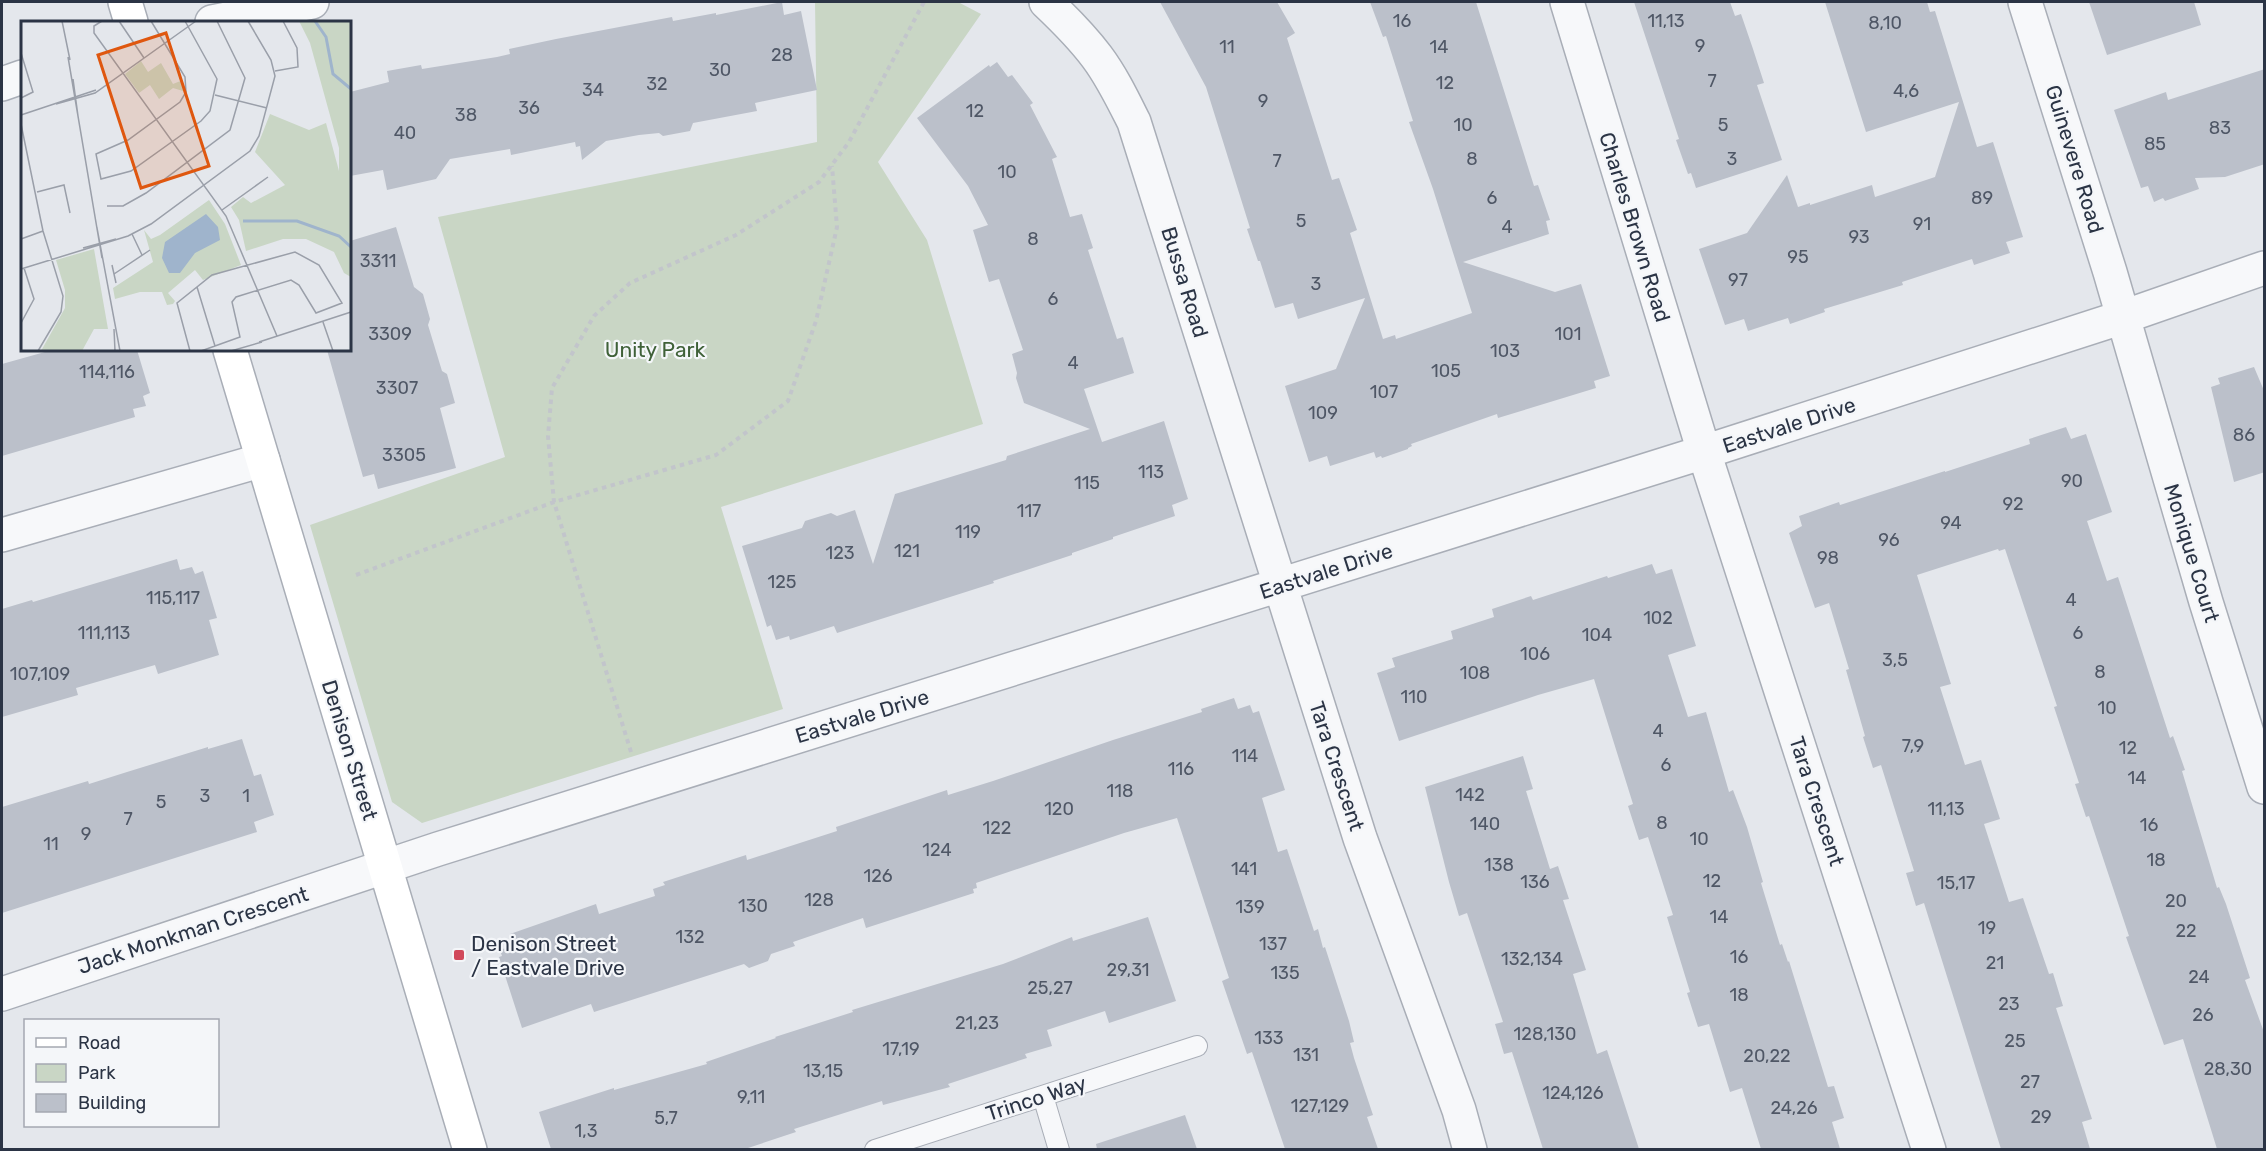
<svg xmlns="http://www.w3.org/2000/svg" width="2266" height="1151" viewBox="0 0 2266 1151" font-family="Rubik,sans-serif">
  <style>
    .green { fill: #c9d6c5 }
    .building { fill: #bbc0ca }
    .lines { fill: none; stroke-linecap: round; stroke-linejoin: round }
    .lane-casing { stroke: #a9aeb7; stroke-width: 22 }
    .street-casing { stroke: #a9aeb7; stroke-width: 36 }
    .secondary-casing { stroke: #a9aeb7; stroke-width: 36 }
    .path { stroke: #c2c5cb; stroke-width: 4; stroke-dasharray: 4.5 4.5; stroke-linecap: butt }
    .lane { stroke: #f7f8fa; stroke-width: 20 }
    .street { stroke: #f7f8fa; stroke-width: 33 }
    .secondary { stroke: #fff; stroke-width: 33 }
    .poi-dot { fill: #d1495b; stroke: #f4f6f9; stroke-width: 2 }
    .labels { text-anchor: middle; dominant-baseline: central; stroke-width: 4.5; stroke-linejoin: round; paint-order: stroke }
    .number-label { font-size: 18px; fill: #4f5766 }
    .street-label { font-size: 21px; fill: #2b3445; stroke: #f4f6f9 }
    .park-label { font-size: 21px; fill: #3f6138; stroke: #f4f6f9 }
    .poi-label { font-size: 21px; fill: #2b3445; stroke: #f4f6f9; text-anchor: start }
    .inset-river { fill: none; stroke: #9fb4cc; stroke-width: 3 }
    .inset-road { fill: none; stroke: #9a9fa9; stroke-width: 1.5 }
    .view { fill: #df570f; fill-opacity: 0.15; stroke: #df570f; stroke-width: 3 }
    .inset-edge { fill: none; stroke: #2b3445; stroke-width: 3 }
  </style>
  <rect width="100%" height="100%" fill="#e4e7ec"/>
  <path class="green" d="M815,2H958L981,14L878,162L927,240L983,424L721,507L783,709L422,823L392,802L310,525L505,457L438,217L817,142Z"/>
  <path class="building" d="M782,2L784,15L801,11L817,90L755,103L757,111L693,123L690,131L663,136L659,133L639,135L606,141L582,160L580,146L576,147L575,142L511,155L510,149L450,159L436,179L387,190L383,170L350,176V92L389,82L387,71L421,65L422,69L497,57L510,54L509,49L556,39L672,17L673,21L716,13V15Z
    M1160,2H1277L1295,33L1287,38L1332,180L1339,178L1357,230L1350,233L1383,339L1395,335L1396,339L1472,313L1433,189L1409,122L1413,121L1386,36L1383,37L1370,2H1476L1534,186L1538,185L1550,220L1546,221L1549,234L1463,262L1555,292L1581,284L1610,376L1594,381L1596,388L1498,418L1497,414L1411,444L1412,446L1408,448V449L1382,458L1381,456L1376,458L1374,452L1330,466L1327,456L1309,462L1285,386L1336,369L1365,298L1298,319L1293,303L1275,308L1260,261H1258L1247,229L1250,228L1206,87Z
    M1634,2H1730L1735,16L1741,14L1753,49L1764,83L1757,85L1782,160L1696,188L1691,173L1688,174L1676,140L1679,139Z
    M1825,2H1927L1930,12L1935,11L1977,147L1993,142L2023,237L2006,242L2010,253L1974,265L1972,259L1902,282L1903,285L1824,309L1825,312L1790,324L1788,318L1748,331L1744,319L1725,325L1699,249L1747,233L1787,175L1798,207L1810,203V205L1872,185L1875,197L1935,177L1959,102L1866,132Z
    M2089,2H2194L2201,25L2107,55Z
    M997,62L1008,77L1012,75L1033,103L1030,105L1057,157L1052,159L1070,217L1082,214L1093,248L1088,250L1117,339L1123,337L1134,373L1084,389L1102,442L1164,421L1188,499L1172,505L1175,516L1113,537V539L1072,553V555L993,581L994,583L837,633L834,626L790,640L789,636L776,640L771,625L767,627L742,546L802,528L805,521L831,513L837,516L855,510L873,564L895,494L1006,460L1007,456L1090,429L1024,403L1016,378L1017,373L1012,354L1023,350L999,279L989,282L973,230L988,225L968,186L917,118L989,65L990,67Z
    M2265,69V164L2225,177L2195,178L2199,189L2165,201L2163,198L2154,202L2148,186L2141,188L2114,110L2166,92L2168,100Z
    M396,227L414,287L423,294L430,319L428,325L442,371L447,374L455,403L440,408L456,468L378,489L374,474L363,477L327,350H350V241Z
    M52,350H137L150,393L143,396L146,406L133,409L135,417L2,456V364Z
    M2254,367L2265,393V472L2234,482L2211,387L2220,384L2218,378Z
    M2066,427L2071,439L2086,434L2112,512L2087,521L2107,581L2118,577L2170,738L2173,736L2185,770L2182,771L2217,888L2219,887L2226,904L2250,978L2245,980L2265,1035V1149H2217L2183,1039L2164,1045L2126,937L2129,936L2089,816L2086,817L2075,784L2079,783L2054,707L2057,706L2005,549L1999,551L1998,549L1917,575L1951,684L1940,687L1965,765L1981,760L2000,819L1984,824L2009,902L2023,898L2049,974L2053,973L2063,1006L2056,1008L2092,1119L2082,1122L2090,1149H2001L1924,903L1916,906L1906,873L1914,871L1881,765L1873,768L1863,737L1865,736L1846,670L1849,669L1829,603L1815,608L1789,533L1802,526L1799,516L1839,502L1840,505L1945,471V472L2030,444L2029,439Z
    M177,559L180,570L192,567L195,574L203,571L217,618L209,620L219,655L158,674L155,665L76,688L78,695L2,717V609L32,600L33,602Z
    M1652,564L1656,574L1672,569L1696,646L1668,655L1688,717L1706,712L1729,792L1733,790L1747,827L1763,882L1761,883L1780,945L1782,944L1788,962L1789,961L1828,1087L1834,1086L1844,1118L1832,1122L1840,1149H1761L1742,1088L1730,1092L1709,1024L1698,1027L1687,993L1690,992L1667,917L1673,915L1648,837L1639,840L1628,806L1633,804L1594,679L1538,695L1399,741L1377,673L1395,667L1392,658L1453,639L1451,631L1494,617L1492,609L1531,596L1533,600L1607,576L1608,578Z
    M1234,698L1238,709L1250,705L1253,713L1259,711L1285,790L1262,798L1278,852L1287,849L1314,931L1318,929L1323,948L1325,947L1349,1021L1354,1042L1350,1043L1354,1058L1373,1115L1367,1117L1378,1149H1285L1252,1052L1247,1054L1222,981L1229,978L1177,818L1124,833L976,883L977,888L973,889L974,893L866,928L863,918L793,942L795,946L771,954L768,961L749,968L744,964L594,1012L591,1004L522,1028L499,957L502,956L500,950L514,945L510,934L596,904L599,914L655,896L653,889L665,885L663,882L746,855L747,860L837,831L836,827L947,790L948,795L993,781L1113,740L1202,712L1201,709Z
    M242,739L254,776L261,774L274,815L254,822L257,832L2,913V807L88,781L89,784L127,772L208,747V749Z
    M1523,756L1533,789L1526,791L1550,869L1558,866L1569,899L1563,900L1586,970L1573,974L1597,1054L1607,1050L1639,1149H1543L1512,1052L1504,1054L1495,1024L1503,1022L1467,913L1459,916L1449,882L1425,787Z
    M1148,917L1176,1001L1109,1023L1105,1011L1047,1030L1052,1046L1025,1054L1027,1058L948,1084L950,1087L883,1105L882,1101L794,1129L796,1132L745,1149H551L539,1112L614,1088V1090L707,1064L706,1062L776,1038L775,1037L853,1012L852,1010L1003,964L1072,937L1073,941Z
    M1185,1115L1197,1149H1097L1096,1144Z"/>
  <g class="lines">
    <g class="lane-casing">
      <path id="lane" d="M1043,1096L1059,1150
        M875,1150L1197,1046"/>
    </g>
    <g class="street-casing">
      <path id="street" d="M1046,2C1064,19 1082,37 1097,57C1112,77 1123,100 1134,122L1360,838L1459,1110L1470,1150
        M1567,2L1704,452L1929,1150
        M2025,2L2110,272L2206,602L2264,787
        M212,22L312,2
        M2,84L22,77
        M2,535L263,460
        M2,994L438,849L1704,452L2123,317L2264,268"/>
    </g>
    <g class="secondary-casing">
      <path id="secondary" d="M125,2L131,22
        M230,350L470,1150"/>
    </g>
    <path class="path" d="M356,575L554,502L716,455L788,401L816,321L837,227L832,166
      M631,752L554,502L548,436L552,388L594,316L630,283L736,235L819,182L849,142L924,2"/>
    <use href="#lane" class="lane"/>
    <use href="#street" class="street"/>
    <use href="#secondary" class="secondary"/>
  </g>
  <rect class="poi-dot" x="453" y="949" width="12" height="12" rx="3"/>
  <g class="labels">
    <g class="number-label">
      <text x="1402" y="21">16</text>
      <text x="1666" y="21">11,13</text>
      <text x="1885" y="23">8,10</text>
      <text x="1700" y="46">9</text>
      <text x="1227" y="47">11</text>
      <text x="1439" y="47">14</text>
      <text x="782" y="55">28</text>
      <text x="720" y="70">30</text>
      <text x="1712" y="81">7</text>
      <text x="1445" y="83">12</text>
      <text x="657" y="84">32</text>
      <text x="593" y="90">34</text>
      <text x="1906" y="91">4,6</text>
      <text x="1263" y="101">9</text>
      <text x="529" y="108">36</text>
      <text x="975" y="111">12</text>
      <text x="466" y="115">38</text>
      <text x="1463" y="125">10</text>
      <text x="1723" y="125">5</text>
      <text x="2220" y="128">83</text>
      <text x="405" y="133">40</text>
      <text x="2155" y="144">85</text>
      <text x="1472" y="159">8</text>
      <text x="1732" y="159">3</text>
      <text x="1277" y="161">7</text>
      <text x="1007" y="172">10</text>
      <text x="1492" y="198">6</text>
      <text x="1982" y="198">89</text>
      <text x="1301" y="221">5</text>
      <text x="1922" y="224">91</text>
      <text x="1507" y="227">4</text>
      <text x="1859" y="237">93</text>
      <text x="1033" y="239">8</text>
      <text x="1798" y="257">95</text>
      <text x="378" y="261">3311</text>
      <text x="1738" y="280">97</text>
      <text x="1316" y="284">3</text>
      <text x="1053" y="299">6</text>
      <text x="390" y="334">3309</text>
      <text x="1568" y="334">101</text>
      <text x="1505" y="351">103</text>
      <text x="1073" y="363">4</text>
      <text x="1446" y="371">105</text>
      <text x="107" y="372">114,116</text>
      <text x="397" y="388">3307</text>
      <text x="1384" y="392">107</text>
      <text x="1323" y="413">109</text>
      <text x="2244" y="435">86</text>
      <text x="404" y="455">3305</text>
      <text x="1151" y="472">113</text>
      <text x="2072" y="481">90</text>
      <text x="1087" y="483">115</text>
      <text x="2013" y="504">92</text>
      <text x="1029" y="511">117</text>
      <text x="1951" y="523">94</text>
      <text x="968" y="532">119</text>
      <text x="1889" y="540">96</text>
      <text x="907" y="551">121</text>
      <text x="840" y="553">123</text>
      <text x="1828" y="558">98</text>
      <text x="782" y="582">125</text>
      <text x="173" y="598">115,117</text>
      <text x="2071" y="600">4</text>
      <text x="1658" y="618">102</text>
      <text x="104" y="633">111,113</text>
      <text x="2078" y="633">6</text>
      <text x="1597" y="635">104</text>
      <text x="1535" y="654">106</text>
      <text x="1895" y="660">3,5</text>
      <text x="2100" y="672">8</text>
      <text x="1475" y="673">108</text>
      <text x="40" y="674">107,109</text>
      <text x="1414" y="697">110</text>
      <text x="2107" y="708">10</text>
      <text x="1658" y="731">4</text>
      <text x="1913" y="746">7,9</text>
      <text x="2128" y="748">12</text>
      <text x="1245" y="756">114</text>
      <text x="1666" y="765">6</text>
      <text x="1181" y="769">116</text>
      <text x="2137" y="778">14</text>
      <text x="1120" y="791">118</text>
      <text x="1470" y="795">142</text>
      <text x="205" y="796">3</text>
      <text x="246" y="796">1</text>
      <text x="161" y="802">5</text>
      <text x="1059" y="809">120</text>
      <text x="1946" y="809">11,13</text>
      <text x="128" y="819">7</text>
      <text x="1662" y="823">8</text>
      <text x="1485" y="824">140</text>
      <text x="2149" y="825">16</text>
      <text x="997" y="828">122</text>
      <text x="86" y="834">9</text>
      <text x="1699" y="839">10</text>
      <text x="51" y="844">11</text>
      <text x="937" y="850">124</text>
      <text x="2156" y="860">18</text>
      <text x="1499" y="865">138</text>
      <text x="1244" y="869">141</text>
      <text x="878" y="876">126</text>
      <text x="1712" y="881">12</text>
      <text x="1535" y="882">136</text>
      <text x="1956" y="883">15,17</text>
      <text x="819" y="900">128</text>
      <text x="2176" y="901">20</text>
      <text x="753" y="906">130</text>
      <text x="1250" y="907">139</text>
      <text x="1719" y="917">14</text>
      <text x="1987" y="928">19</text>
      <text x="2186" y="931">22</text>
      <text x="690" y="937">132</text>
      <text x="1273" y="944">137</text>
      <text x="1739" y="957">16</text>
      <text x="1532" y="959">132,134</text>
      <text x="1995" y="963">21</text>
      <text x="1128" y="970">29,31</text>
      <text x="1285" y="973">135</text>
      <text x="2199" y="977">24</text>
      <text x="1050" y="988">25,27</text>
      <text x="1739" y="995">18</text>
      <text x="2009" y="1004">23</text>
      <text x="2203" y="1015">26</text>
      <text x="977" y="1023">21,23</text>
      <text x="1545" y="1034">128,130</text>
      <text x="1269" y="1038">133</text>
      <text x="2015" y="1041">25</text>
      <text x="901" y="1049">17,19</text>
      <text x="1306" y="1055">131</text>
      <text x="1767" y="1056">20,22</text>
      <text x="2228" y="1069">28,30</text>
      <text x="823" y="1071">13,15</text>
      <text x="2030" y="1082">27</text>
      <text x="1573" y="1093">124,126</text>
      <text x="751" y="1097">9,11</text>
      <text x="1320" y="1106">127,129</text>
      <text x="1794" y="1108">24,26</text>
      <text x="2041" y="1117">29</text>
      <text x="666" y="1118">5,7</text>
      <text x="586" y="1131">1,3</text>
    </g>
    <g class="street-label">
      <text transform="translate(2075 159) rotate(73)">Guinevere Road</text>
      <text transform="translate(1635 227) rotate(73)">Charles Brown Road</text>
      <text transform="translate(1185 282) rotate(73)">Bussa Road</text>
      <text transform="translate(1789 425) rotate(-18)">Eastvale Drive</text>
      <text transform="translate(2192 553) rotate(73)">Monique Court</text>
      <text transform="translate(1326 571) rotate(-18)">Eastvale Drive</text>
      <text transform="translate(862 716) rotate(-17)">Eastvale Drive</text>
      <text transform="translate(350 750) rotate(73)">Denison Street</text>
      <text transform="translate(1337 766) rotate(72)">Tara Crescent</text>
      <text transform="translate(1817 801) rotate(72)">Tara Crescent</text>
      <text transform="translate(193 930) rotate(-18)">Jack Monkman Crescent</text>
      <text transform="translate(1036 1098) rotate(-18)">Trinco Way</text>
    </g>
    <g class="park-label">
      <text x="655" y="349">Unity Park</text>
    </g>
    <g class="poi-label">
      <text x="471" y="943">Denison Street<tspan x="471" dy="24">/ Eastvale Drive</tspan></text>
    </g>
  </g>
  <g transform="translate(21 21)">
    <rect width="330" height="330" fill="#e4e7ec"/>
    <path d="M278,0H330V256L323,252L313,231L285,218H262L225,230L218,199L210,186L222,176L230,182L264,164L234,131L249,93L288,109L305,102L318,150V127L289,22ZM120,40L127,51L140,42L152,63L162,59V70L152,67L138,78L129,64L118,72L104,53ZM188,179L204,203L220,244L182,259L174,249L147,272L154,280L152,283L146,284L141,271H119L94,278L92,267L132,241L123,209L130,218L139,214ZM73,228L87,308H73L61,330H20L44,287V269L35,239Z" fill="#c9d6c5"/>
    <path d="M185,193L197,206L199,219L174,232L159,252H148L141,237L144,221Z" fill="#9fb4cc"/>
    <path class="inset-river" d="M294,0L305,16L312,53L330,68M222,200H276L318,215L330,226"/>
    <path class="inset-road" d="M41,0L49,39M81,0L73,5V12L205,195L256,315M98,0L123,37M130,0L164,56L165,71L159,81L107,119L75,133L80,158L110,150L180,100L189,90L196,58L164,0M0,32L12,71L0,77M47,36L81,237M254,50L277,46L276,27L262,0M52,58L57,95M194,74L246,87M35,83L74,72L175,0M0,94L75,69M0,103L22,210L42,275L40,291L17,330M16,171L43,164L49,192M86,185H102L125,172L209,109L224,57L196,0M201,189L247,156M76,207L99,330M111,213L121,234M0,218L22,210M62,227L95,218M91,244L95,262M0,248L107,215L130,203L229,130L238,115L254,55L250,39L227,0M93,253L129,229M176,266L194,325M302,301L312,330M0,302L13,278L3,247M93,308L94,330M238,321L330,291M169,330L156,282L191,254L274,231L298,244L321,282L295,292L278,264L270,259L215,276L211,281L219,316L180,330M210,330L241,321"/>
    <path class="view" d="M145,12L188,145L120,167L77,34Z"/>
    <rect width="330" height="330" class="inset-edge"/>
  </g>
  <rect width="2266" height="1151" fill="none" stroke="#2b3445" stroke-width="6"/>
  <rect x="24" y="1019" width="195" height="108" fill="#f4f6f9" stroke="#a4a8b1" stroke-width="1.5"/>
  <rect x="36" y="1038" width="30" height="9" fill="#ffffff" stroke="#a4a8b1" stroke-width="1.5"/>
  <text x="78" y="1049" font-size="18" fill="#2b3445">Road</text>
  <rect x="36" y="1064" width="30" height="18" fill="#c9d6c5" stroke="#a4a8b1" stroke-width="1.5"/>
  <text x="78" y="1079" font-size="18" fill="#2b3445">Park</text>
  <rect x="36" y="1094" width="30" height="18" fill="#bbc0ca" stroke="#a4a8b1" stroke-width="1.5"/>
  <text x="78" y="1109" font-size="18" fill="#2b3445">Building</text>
</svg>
